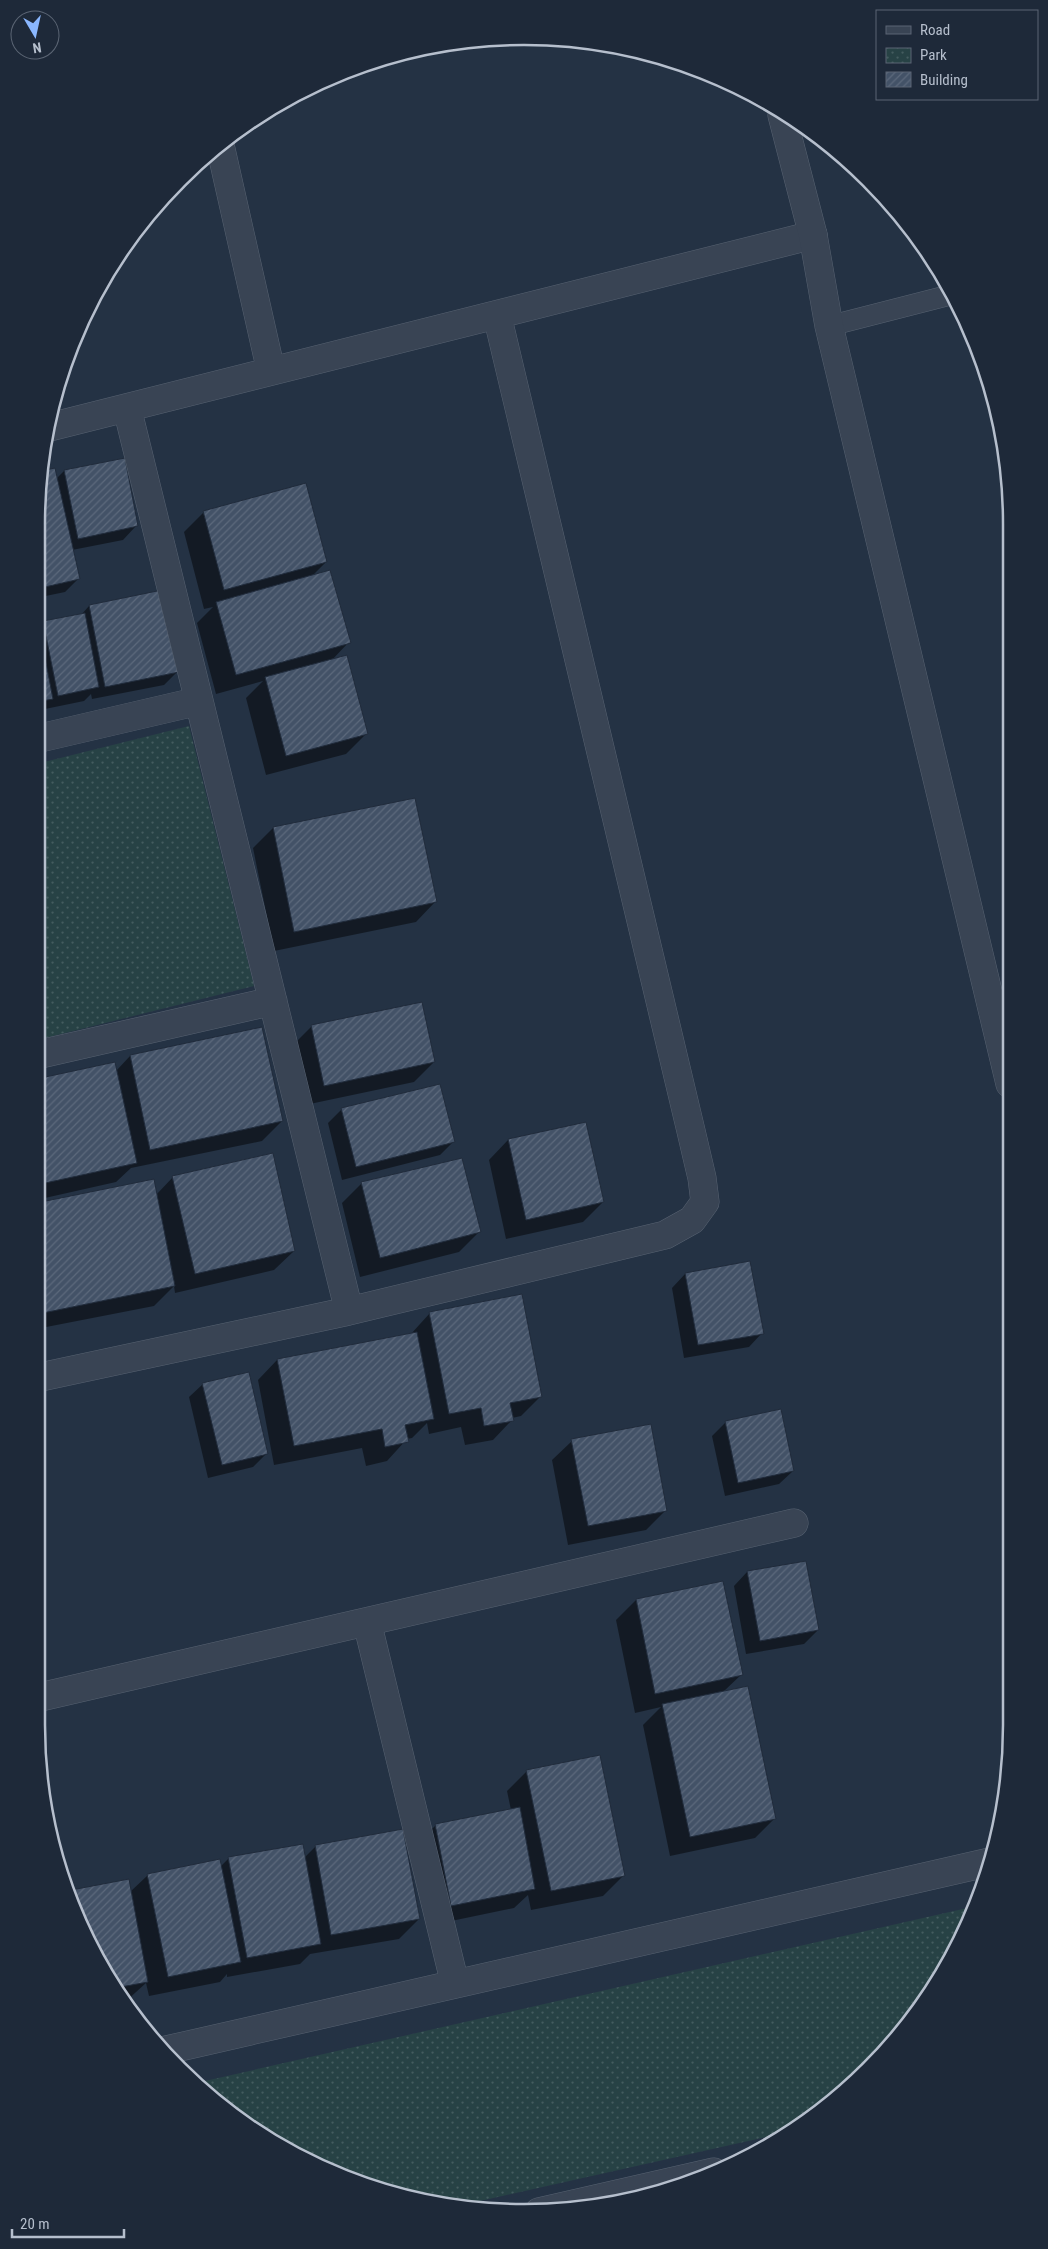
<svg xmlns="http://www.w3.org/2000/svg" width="1048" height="2249" viewBox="0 0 1048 2249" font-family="'Roboto Condensed',sans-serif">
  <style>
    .park { fill: url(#park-dots) }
    .shadow { fill: #0007 }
    .building { fill: url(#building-hatch); stroke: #202b3b }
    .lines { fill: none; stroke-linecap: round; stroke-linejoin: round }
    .service-casing { stroke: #576271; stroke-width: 21 }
    .minor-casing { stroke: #576271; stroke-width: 29 }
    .tertiary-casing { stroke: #576271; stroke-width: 29 }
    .service { stroke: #394454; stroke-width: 20 }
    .minor { stroke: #394454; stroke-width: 28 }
    .tertiary { stroke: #394454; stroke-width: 28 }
    .rim { fill: none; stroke: #b6bfcd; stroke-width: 2.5 }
  </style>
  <defs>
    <pattern id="park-dots" width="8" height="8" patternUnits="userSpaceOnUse" patternTransform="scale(1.25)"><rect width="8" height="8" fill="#274245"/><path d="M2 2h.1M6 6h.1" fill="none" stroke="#445c5f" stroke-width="1.8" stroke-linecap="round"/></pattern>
    <pattern id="building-hatch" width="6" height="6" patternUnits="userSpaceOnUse" patternTransform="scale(1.25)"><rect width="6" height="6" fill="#435267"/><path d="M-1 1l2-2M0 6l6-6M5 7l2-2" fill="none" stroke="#5c697c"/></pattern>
  </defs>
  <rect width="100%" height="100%" fill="#243244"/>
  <path class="park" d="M189,726L254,986L45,1038L36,1004V764Z
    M976,1906L930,1996L891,2047L821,2112L793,2131L458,2206C382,2199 287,2160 227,2111C216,2103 206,2092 196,2083Z"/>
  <path class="shadow" d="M64,471L136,526L123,540L72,550L79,578L65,592L36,598V524L56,479Z
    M204,512L326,562L311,577L349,642L331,661L366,734L346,754L266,775L246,698L263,681L216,694L197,623L213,607L204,609L184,532Z
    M89,606L178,671L164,685L92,699L91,694L84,701L45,709L44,705L36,712V629L44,622L81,615Z
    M273,828L435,902L416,922L274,951L253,848Z
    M312,1026L434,1062L414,1082L305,1105L292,1046Z
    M130,1056L282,1121L262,1141L131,1168L116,1182L36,1200V1081L116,1071Z
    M342,1109L453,1142L440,1155L342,1180L328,1123Z
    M508,1140L603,1202L583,1222L506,1239L489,1160Z
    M173,1177L294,1251L274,1270L175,1293L174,1286L154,1306L36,1329V1204L156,1195Z
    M361,1184L479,1232L459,1252L360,1277L342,1203Z
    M749,1263L762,1333L749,1347L684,1358L672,1288L685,1274Z
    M430,1313L541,1396L521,1416L512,1418V1420L493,1440L465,1445L461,1427L429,1434L427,1423L412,1438L407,1439L387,1461L366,1466L362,1448L274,1465L258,1380L277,1360L410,1335Z
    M203,1384L266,1454L253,1467L208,1478L189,1397Z
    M725,1423L793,1471L779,1484L725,1496L712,1436Z
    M572,1441L666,1510L646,1530L568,1545L552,1460Z
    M747,1572L818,1630L804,1644L746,1654L734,1586Z
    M722,1582L742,1674L723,1692L775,1818L755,1838L670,1856L643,1725L661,1707L635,1713L616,1620L636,1600Z
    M527,1771L623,1876L603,1896L531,1910L528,1895L514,1908L432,1925L416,1845L436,1825L511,1810L507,1791Z
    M316,1846L419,1919L399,1939L310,1954L300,1964L227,1977V1974L220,1982L149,1996L146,1983L125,2002L101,1969L130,1892L148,1875L220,1867L229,1858H304Z"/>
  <path class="building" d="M125,458L138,526L78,539L64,470Z
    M55,468L80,579L36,589V524L41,471Z
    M306,483L327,562L224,590L203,511Z
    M330,570L351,643L236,675L216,602Z
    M162,590L179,672L105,687L89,605Z
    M85,613L99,687L58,696L43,621Z
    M36,627H39L53,699L36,702Z
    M347,655L368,734L286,756L265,677Z
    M415,798L437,902L294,932L273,827Z
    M422,1002L435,1062L324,1086L311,1025Z
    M262,1027L283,1121L150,1150L130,1055Z
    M115,1062L137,1163L36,1185V1079Z
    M440,1084L455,1142L356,1167L341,1108Z
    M586,1122L604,1202L526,1220L508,1139Z
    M273,1153L295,1251L195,1274L172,1176Z
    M462,1158L481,1232L380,1258L361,1182Z
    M154,1179L175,1286L38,1314L36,1203Z
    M750,1261L764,1334L698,1345L685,1273Z
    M522,1294L542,1397L510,1403L514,1421L484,1426L481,1408L449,1414L429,1312Z
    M417,1332L434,1419L405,1425L409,1442L385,1447L382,1429L294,1446L277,1359Z
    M249,1372L268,1454L222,1465L202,1383Z
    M781,1409L794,1471L738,1483L725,1421Z
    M651,1424L667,1511L588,1526L571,1439Z
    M806,1561L819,1630L760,1641L747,1571Z
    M723,1581L743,1675L655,1694L636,1599Z
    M748,1686L776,1819L690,1837L662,1704Z
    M600,1755L625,1876L551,1891L526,1770Z
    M520,1807L535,1889L451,1906L435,1824Z
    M403,1829L420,1919L331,1935L315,1845Z
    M303,1844L321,1944L247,1958L228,1857Z
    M220,1859L241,1962L168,1977L147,1874Z
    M129,1879L148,1982L115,1988L101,1969L66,1891Z"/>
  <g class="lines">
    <g class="service-casing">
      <path id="service" d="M829,326L950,295"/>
    </g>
    <g class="minor-casing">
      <path id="minor" d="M220,145L271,371
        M127,408L349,1311
        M46,428L813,235
        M36,739L199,701
        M36,1055L273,1001
        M36,1378L349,1311L665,1235L692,1220L705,1202L702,1178L691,1131L497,315
        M367,1622L455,1984
        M36,1698L794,1523
        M162,2051L990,1862
        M539,2212L714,2172"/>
    </g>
    <g class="tertiary-casing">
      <path id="tertiary" d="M782,115L813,235L829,326L1010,1084"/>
    </g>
    <use href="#service" class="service"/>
    <use href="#minor" class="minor"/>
    <use href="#tertiary" class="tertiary"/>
  </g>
  <path d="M0 0H1048V2249H0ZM524 45H524A479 479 0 0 1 1003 524V1725A479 479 0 0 1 524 2204H524A479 479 0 0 1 45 1725V524A479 479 0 0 1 524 45Z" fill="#1e2939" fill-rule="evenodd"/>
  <path class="rim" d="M524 45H524A479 479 0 0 1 1003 524V1725A479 479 0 0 1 524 2204H524A479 479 0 0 1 45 1725V524A479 479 0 0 1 524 45Z"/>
  <rect x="876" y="10" width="162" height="90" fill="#1e2939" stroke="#5b6574"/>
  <rect x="886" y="26" width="25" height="8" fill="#394454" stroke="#5b6574"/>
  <text x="920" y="35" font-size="15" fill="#b6bfcd">Road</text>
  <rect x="886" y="48" width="25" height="15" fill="url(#park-dots)" stroke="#5b6574"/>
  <text x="920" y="60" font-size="15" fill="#b6bfcd">Park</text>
  <rect x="886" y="72" width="25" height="15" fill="url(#building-hatch)" stroke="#5b6574"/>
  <text x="920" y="85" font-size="15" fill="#b6bfcd">Building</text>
  <g transform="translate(35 35) rotate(171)"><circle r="24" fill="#1e2939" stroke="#5b6574"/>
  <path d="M0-4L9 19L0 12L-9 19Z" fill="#8ab7ff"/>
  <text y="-8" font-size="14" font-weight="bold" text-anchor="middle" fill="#b6bfcd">N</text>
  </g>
  <path d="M12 2229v8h112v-8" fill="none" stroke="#b6bfcd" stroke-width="2.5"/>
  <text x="20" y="2229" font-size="15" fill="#b6bfcd" stroke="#1e2939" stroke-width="4" paint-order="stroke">20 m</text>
</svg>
